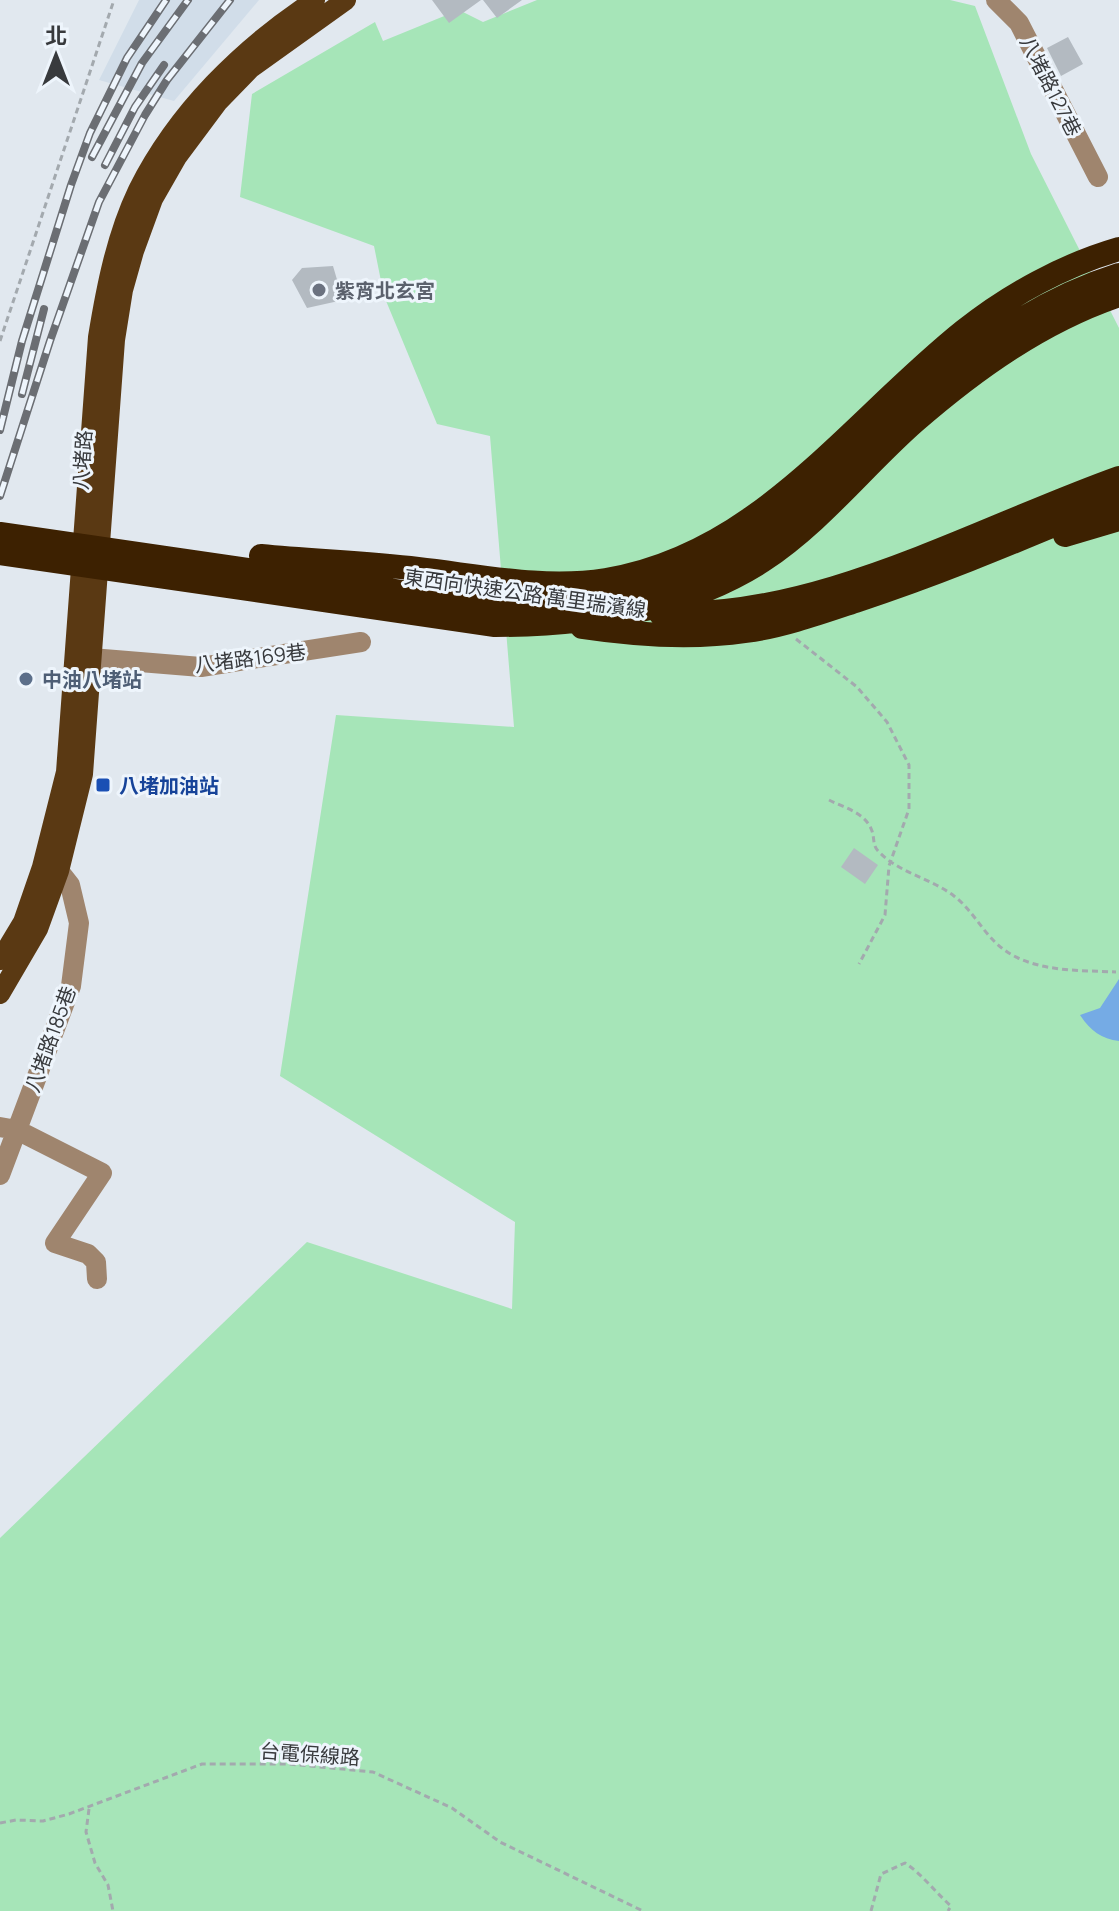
<svg xmlns="http://www.w3.org/2000/svg" width="1119" height="1911" viewBox="0 0 1119 1911" font-family="Manrope,'Noto Sans TC',sans-serif">
  <style>
    .built { fill: #d1dde9 }
    .green { fill: #a6e5b8 }
    .water { fill: #75abe5 }
    .building { fill: #b3bac1 }
    .lines { fill: none; stroke-linecap: round; stroke-linejoin: round }
    .path { stroke: #a3a9ae; stroke-width: 3; stroke-dasharray: 6 4; stroke-linecap: butt }
    .minor { stroke: #9f856e; stroke-width: 20 }
    .major { stroke: #5a3913; stroke-width: 20 }
    .highway { stroke: #3d2101; stroke-width: 24 }
    .rail-casing { stroke: #6b6e73; stroke-width: 8 }
    .rail { stroke: #eef5fc; stroke-width: 5; stroke-dasharray: 15; stroke-linecap: butt }
    .worship-dot { fill: #6b7280; stroke: #eef5fc; stroke-width: 3 }
    .service-dot { fill: #5c6f8a; stroke: #eef5fc; stroke-width: 3 }
    .transit-dot { fill: #1a4fb4; stroke: #eef5fc; stroke-width: 3 }
    .labels { text-anchor: middle; dominant-baseline: central; stroke-width: 6; stroke-linejoin: round; paint-order: stroke }
    .street-label { font-size: 20px; fill: #383a3d; stroke: #eef5fc }
    .worship-label { font-size: 20px; font-weight: bold; fill: #5b616d; stroke: #eef5fc; text-anchor: start }
    .service-label { font-size: 20px; font-weight: bold; fill: #4e5e75; stroke: #eef5fc; text-anchor: start }
    .transit-label { font-size: 20px; font-weight: bold; fill: #164399; stroke: #eef5fc; text-anchor: start }
  </style>
  <rect width="100%" height="100%" fill="#e1e8ef"/>
  <path class="built" d="M139,0H259L174,101L99,80Z"/>
  <path class="green" d="M537,0H950L975,6L1031,154L1119,328V1911H0V1538L307,1242L512,1309L515,1222L280,1076L336,715L514,727L490,436L437,424L384,296L374,246L240,197L252,94L375,22L383,41L459,10L483,22Z"/>
  <path class="water" d="M1119,979V1041C1101,1039 1090,1030 1080,1015L1100,1008Z"/>
  <path class="building" d="M432,0H481L449,23Z
    M483,0H522L497,18Z
    M1068,37L1083,64L1061,76L1047,48Z
    M333,266L343,300L307,308L292,280L302,268Z
    M854,848L878,865L865,884L841,867Z"/>
  <g class="lines">
    <path class="path" d="M0,341L114,0
      M796,639L857,687L887,722L909,765V809L889,866L885,915L859,964
      M829,800C845,808 866,813 872,831C875,840 872,846 880,853C900,873 932,879 954,896C970,908 980,927 994,941C1025,973 1076,970 1116,972
      M89,1809L86,1832L95,1863L108,1885L113,1911
      M0,1823L16,1820L43,1821L69,1814L202,1764H289L373,1772L452,1808L500,1842L643,1911
      M871,1911L881,1874L905,1863C922,1874 935,1892 951,1906L948,1911"/>
    <path class="minor" d="M996,0L1019,23L1098,177
      M91,658L201,667L361,642
      M0,1127L17,1130L102,1173L55,1243L88,1254L96,1262L97,1279
      M0,1175L71,986L79,923L70,885L59,871L46,867"/>
    <path class="major" d="M0,960L23,922L42,867L66,772L98,337C106,288 116,236 138,190C177,112 242,48 315,0
      M0,994L38,929L59,871L83,774L115,340L123,290L134,251L153,199L177,157L218,102L251,68L346,0"/>
    <path class="highway" d="M0,534L498,606C576,610 659,596 728,558C772,534 809,496 846,463C929,385 1008,310 1119,275
      M1065,535L1119,519
      M0,553L495,625C585,625 684,611 762,561C820,523 863,467 914,422C975,369 1042,321 1119,295
      M261,556C313,561 366,563 418,569C480,576 544,590 606,580C760,555 850,422 964,331C1009,295 1064,265 1119,249
      M660,613C814,622 976,529 1119,478
      M582,627C635,635 692,639 746,631C783,626 822,612 858,600C947,571 1032,534 1119,498"/>
    <g class="rail-casing">
      <path id="rail" d="M92,157L142,63L188,0
        M105,165L135,107L164,65
        M22,394L44,309
        M0,430L22,341L71,185L90,133L127,58L166,0
        M0,496L50,341L99,202L145,115L167,80L230,0"/>
    </g>
    <use href="#rail" class="rail"/>
  </g>
  <circle class="worship-dot" cx="319" cy="290" r="8"/>
  <circle class="service-dot" cx="26" cy="679" r="8"/>
  <rect class="transit-dot" x="95" y="777" width="16" height="16" rx="4"/>
  <g class="labels">
    <g class="street-label">
      <text transform="translate(1051 86) rotate(63)">八堵路127巷</text>
      <text transform="translate(82 460) rotate(-86)">八堵路</text>
      <text transform="translate(525 593) rotate(8)">東西向快速公路 萬里瑞濱線</text>
      <text transform="translate(250 658) rotate(-7)">八堵路169巷</text>
      <text transform="translate(50 1039) rotate(-70)">八堵路185巷</text>
      <text transform="translate(310 1754) rotate(4)">台電保線路</text>
    </g>
    <g class="worship-label">
      <text x="335" y="290">紫宵北玄宮</text>
    </g>
    <g class="service-label">
      <text x="42" y="679">中油八堵站</text>
    </g>
    <g class="transit-label">
      <text x="119" y="785">八堵加油站</text>
    </g>
  </g>
  <g transform="translate(56 56)" stroke="#eef5fc" stroke-width="6" paint-order="stroke">
  <path d="M0-6L14 30L0 20L-14 30Z" fill="#383a3d"/>
  <text y="-12" font-size="22" font-weight="bold" text-anchor="middle" fill="#383a3d">北</text>
  </g>
</svg>
